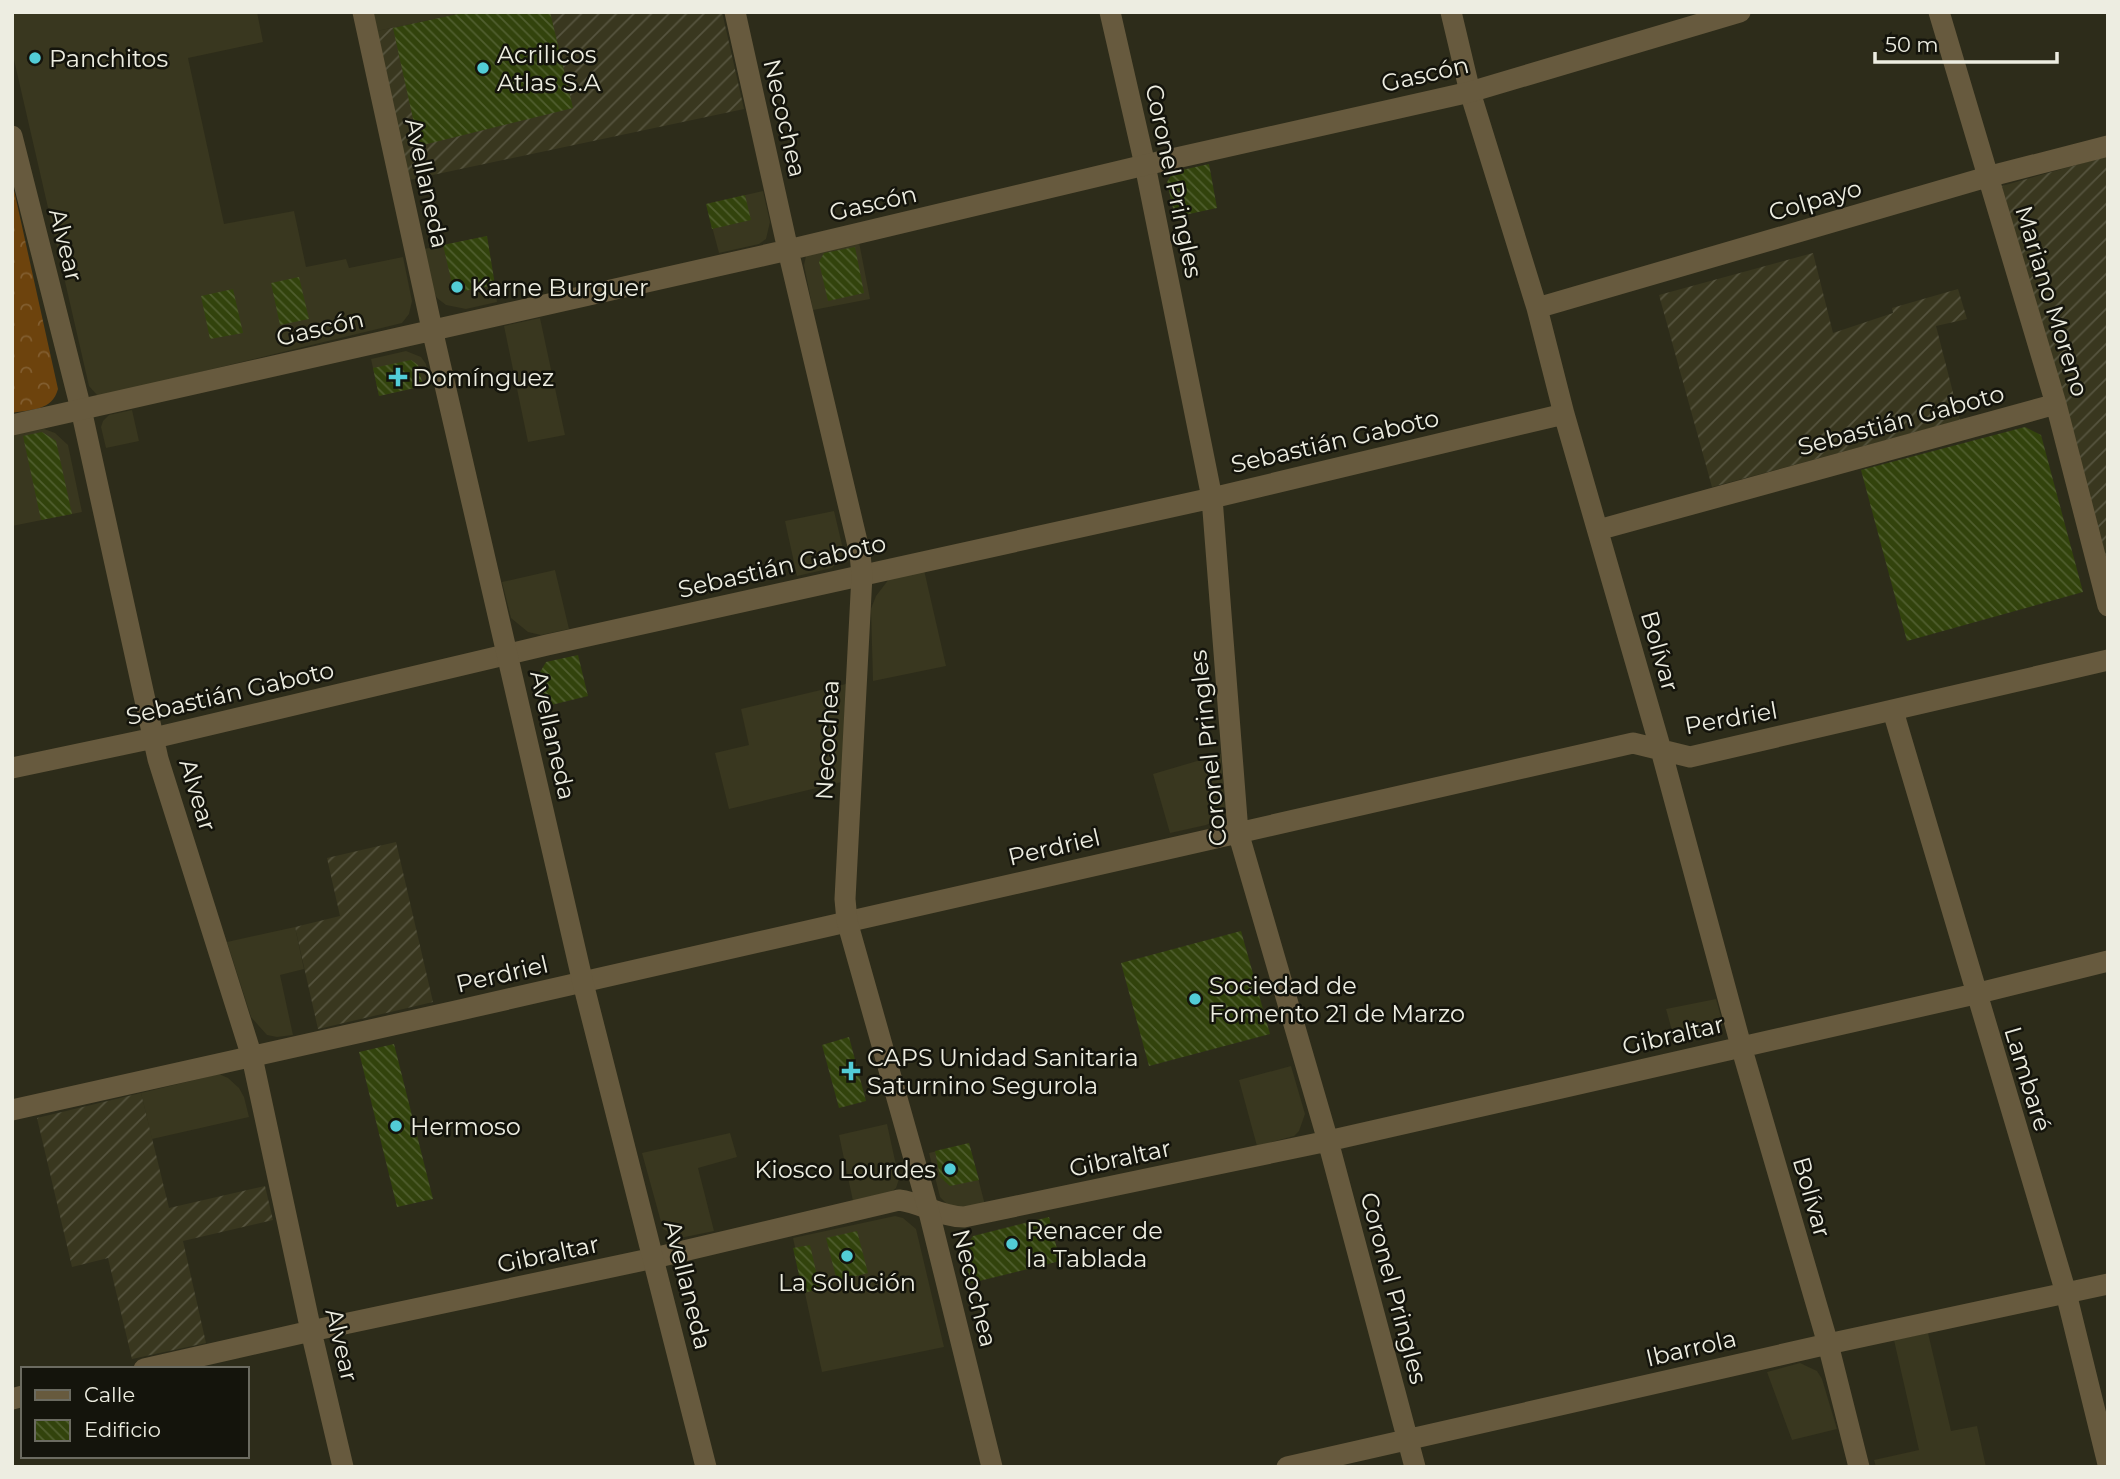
<svg xmlns="http://www.w3.org/2000/svg" width="2120" height="1479" viewBox="0 0 2120 1479" font-family="Montserrat,sans-serif">
  <style>
    .built { fill: #39371f }
    .industrial { fill: url(#industrial-furrows) }
    .park { fill: url(#park-crowns) }
    .building { fill: url(#building-back-hatch) }
    .lines { fill: none; stroke-linecap: round; stroke-linejoin: round }
    .minor { stroke: #675a3e; stroke-width: 21 }
    .tertiary { stroke: #675a3e; stroke-width: 21 }
    .poi-dot { fill: #52ccd6; stroke: #14140c; stroke-width: 2.5 }
    .labels { text-anchor: middle; dominant-baseline: central; stroke-width: 5; stroke-linejoin: round; paint-order: stroke }
    .poi-label { font-size: 24px; fill: #edede1; stroke: #14140c; text-anchor: start }
    .street-label { font-size: 24px; fill: #edede1; stroke: #14140c }
  </style>
  <defs>
    <pattern id="industrial-furrows" width="10" height="10" patternUnits="userSpaceOnUse" patternTransform="scale(1.75)"><rect width="10" height="10" fill="#39371f"/><path d="M-1 1l2-2M0 10L10 0M9 11l2-2" fill="none" stroke="#56543f"/></pattern>
    <pattern id="park-crowns" width="20" height="18" patternUnits="userSpaceOnUse" patternTransform="scale(1.75)"><rect width="20" height="18" fill="#6d430d"/><path d="M2 6a3 3 0 1 1 6 0M12 15a3 3 0 1 1 6 0" fill="none" stroke="#825e30"/></pattern>
    <pattern id="building-back-hatch" width="6" height="6" patternUnits="userSpaceOnUse" patternTransform="scale(1.75)"><rect width="6" height="6" fill="#32430c"/><path d="M-1 5l2 2M0 0l6 6M5-1l2 2" fill="none" stroke="#505e2f"/></pattern>
  </defs>
  <rect width="100%" height="100%" fill="#2d2c1a"/>
  <path class="built" d="M12,12H257L263,42L188,58L224,224L294,211L306,267L346,259L349,268L403,257L412,301L409,314L402,323L101,396L97,395L89,386L12,51Z
    M373,12H467L377,31Z
    M763,191L770,222L766,239L759,244L719,253L706,204Z
    M487,236L497,302L466,309L446,305L437,298L432,289L424,249Z
    M859,242L870,299L813,310L804,265L806,256Z
    M540,318L565,435L528,442L504,326Z
    M406,351L421,357L426,364L430,385L379,396L371,359Z
    M132,410L139,441L106,448L101,427L103,421L109,415Z
    M44,429L55,433L68,445L82,512L12,526V435Z
    M834,511L843,549L841,557L832,568L797,576L785,521Z
    M555,570L569,629L541,635L528,632L511,618L502,582Z
    M924,570L946,666L873,681L871,609L876,596L889,579Z
    M846,684L842,782L729,809L715,753L749,745L741,709Z
    M1221,754L1225,809L1222,814L1215,821L1206,825L1170,833L1153,774Z
    M295,927L304,969L280,975L293,1035L277,1037L267,1035L251,1017L227,942Z
    M1716,999L1723,1024L1719,1030L1715,1035L1676,1045L1666,1009Z
    M1291,1066L1305,1114L1299,1131L1294,1136L1257,1146L1239,1080Z
    M219,1074L228,1078L239,1088L244,1097L249,1117L152,1139L141,1093Z
    M887,1124L899,1179L896,1188L890,1193L853,1201L839,1135Z
    M730,1133L737,1157L698,1168L714,1231L685,1237H678L663,1229L642,1153Z
    M969,1143L985,1205L965,1210L950,1207L940,1197L929,1153Z
    M895,1216L903,1218L916,1229L944,1347L822,1372L793,1238Z
    M1928,1333L1951,1431L1977,1426L1986,1467H1876L1874,1460L1919,1450L1894,1340Z
    M1800,1363L1817,1371L1822,1379L1837,1429L1792,1440L1767,1372Z"/>
  <path class="industrial" d="M467,12H722L744,109L409,180L377,31Z
    M2108,156V565L2002,186Z
    M1813,253L1833,333L1893,313L1892,308L1958,289L1967,319L1936,326L1960,420L1712,487L1659,295Z
    M396,842L433,1002L318,1029L295,927L340,916L327,858Z
    M141,1093L169,1208L265,1186L273,1220L183,1241L206,1343L132,1359L108,1258L72,1267L37,1118Z"/>
  <path class="park" d="M12,181L58,389C52,411 32,409 12,413Z"/>
  <path class="building" d="M467,12H550L573,108L419,146L393,28Z
    M1209,164L1217,208L1175,217L1167,182L1173,172Z
    M745,195L751,220L712,229L706,204Z
    M487,236L495,285L459,292L453,288L443,245Z
    M855,247L864,293L828,301L819,262L824,253Z
    M299,277L309,319L280,325L271,283Z
    M233,289L243,333L210,339L201,296Z
    M411,360L418,365L423,386L379,396L373,368Z
    M2025,427L2041,435L2083,592L1907,641L1861,470Z
    M42,432L56,441L72,514L41,520L23,436Z
    M578,655L588,696L543,707L536,679L546,662Z
    M1241,931L1270,1034L1149,1066L1121,963Z
    M849,1037L866,1101L839,1108L822,1045Z
    M394,1044L433,1199L397,1207L359,1052Z
    M969,1143L979,1180L950,1186L940,1177L935,1151Z
    M1049,1217L1060,1261L971,1283L963,1251L973,1236Z
    M857,1231L868,1273L837,1281L826,1238Z
    M810,1245L820,1289L803,1293L793,1248Z"/>
  <g class="lines">
    <path class="minor" d="M1110,12L1145,165L1212,498L1238,832L1328,1141L1415,1467
      M1451,12L1470,92L1537,308L1564,414L1661,750L1741,1046L1828,1344L1859,1467
      M1939,12L2056,404L2108,606
      M12,136L81,409L158,759L252,1057L311,1331L343,1467
      M1537,308L1987,177L2108,146
      M1598,530L2056,404
      M1893,711L2066,1293L2108,1464
      M12,768L154,738L547,645L1212,498L1564,414
      M12,1110C553,991 1092,865 1633,743L1690,757L2108,660
      M144,1369L311,1331L654,1258L899,1200C922,1203 941,1217 964,1217L1328,1141L1975,994L2108,961
      M12,1399L23,1396
      M1287,1467L1828,1344L2108,1284"/>
    <path class="tertiary" d="M363,12L432,329L583,983L706,1467
      M735,12L788,250L860,554L862,575L845,899L847,921L928,1208L992,1467
      M12,425L788,250L1145,165L1470,92L1740,12"/>
  </g>
  <g class="poi-dot">
    <circle cx="35" cy="58" r="7"/>
    <circle cx="483" cy="68" r="7"/>
    <circle cx="457" cy="287" r="7"/>
    <path d="M394.5 366.5h7v7h7v7h-7v7h-7v-7h-7v-7h7z"/>
    <circle cx="1195" cy="999" r="7"/>
    <path d="M847.5 1060.5h7v7h7v7h-7v7h-7v-7h-7v-7h7z"/>
    <circle cx="396" cy="1126" r="7"/>
    <circle cx="950" cy="1169" r="7"/>
    <circle cx="1012" cy="1244" r="7"/>
    <circle cx="847" cy="1256" r="7"/>
  </g>
  <g class="labels">
    <g class="poi-label">
      <text x="497" y="54">Acrilicos<tspan x="497" dy="28">Atlas S.A</tspan></text>
      <text x="49" y="58">Panchitos</text>
      <text x="471" y="287">Karne Burguer</text>
      <text x="412" y="377">Domínguez</text>
      <text x="1209" y="985">Sociedad de<tspan x="1209" dy="28">Fomento 21 de Marzo</tspan></text>
      <text x="867" y="1057">CAPS Unidad Sanitaria<tspan x="867" dy="28">Saturnino Segurola</tspan></text>
      <text x="410" y="1126">Hermoso</text>
      <text x="936" y="1169" text-anchor="end">Kiosco Lourdes</text>
      <text x="1026" y="1230">Renacer de<tspan x="1026" dy="28">la Tablada</tspan></text>
      <text x="847" y="1282" text-anchor="middle">La Solución</text>
    </g>
    <g class="street-label">
      <text transform="translate(1425 74) rotate(-13)">Gascón</text>
      <text transform="translate(785 118) rotate(77)">Necochea</text>
      <text transform="translate(1174 181) rotate(78)">Coronel Pringles</text>
      <text transform="translate(427 183) rotate(78)">Avellaneda</text>
      <text transform="translate(1815 200) rotate(-16)">Colpayo</text>
      <text transform="translate(873 203) rotate(-13)">Gascón</text>
      <text transform="translate(66 245) rotate(76)">Alvear</text>
      <text transform="translate(2052 301) rotate(73)">Mariano Moreno</text>
      <text transform="translate(320 328) rotate(-13)">Gascón</text>
      <text transform="translate(1901 420) rotate(-15)">Sebastián Gaboto</text>
      <text transform="translate(1335 441) rotate(-13)">Sebastián Gaboto</text>
      <text transform="translate(782 566) rotate(-13)">Sebastián Gaboto</text>
      <text transform="translate(1660 651) rotate(74)">Bolívar</text>
      <text transform="translate(230 693) rotate(-13)">Sebastián Gaboto</text>
      <text transform="translate(1731 718) rotate(-10)">Perdriel</text>
      <text transform="translate(553 735) rotate(77)">Avellaneda</text>
      <text transform="translate(827 740) rotate(-87)">Necochea</text>
      <text transform="translate(1208 748) rotate(-96)">Coronel Pringles</text>
      <text transform="translate(198 795) rotate(73)">Alvear</text>
      <text transform="translate(1054 847) rotate(-13)">Perdriel</text>
      <text transform="translate(502 974) rotate(-13)">Perdriel</text>
      <text transform="translate(1673 1035) rotate(-13)">Gibraltar</text>
      <text transform="translate(2028 1079) rotate(73)">Lambaré</text>
      <text transform="translate(1120 1158) rotate(-12)">Gibraltar</text>
      <text transform="translate(1812 1197) rotate(74)">Bolívar</text>
      <text transform="translate(548 1254) rotate(-12)">Gibraltar</text>
      <text transform="translate(688 1285) rotate(76)">Avellaneda</text>
      <text transform="translate(975 1288) rotate(76)">Necochea</text>
      <text transform="translate(1394 1288) rotate(75)">Coronel Pringles</text>
      <text transform="translate(342 1345) rotate(77)">Alvear</text>
      <text transform="translate(1691 1348) rotate(-13)">Ibarrola</text>
    </g>
  </g>
  <rect width="2120" height="1479" fill="none" stroke="#edede1" stroke-width="28"/>
  <rect x="21" y="1367" width="228" height="91" fill="#14140c" stroke="#6b6b61" stroke-width="2"/>
  <rect x="35" y="1390" width="35" height="10" fill="#675a3e" stroke="#6b6b61" stroke-width="2"/>
  <text x="84" y="1402" font-size="21" fill="#edede1">Calle</text>
  <rect x="35" y="1420" width="35" height="21" fill="url(#building-back-hatch)" stroke="#6b6b61" stroke-width="2"/>
  <text x="84" y="1437" font-size="21" fill="#edede1">Edificio</text>
  <path d="M1875 52v10h182v-10" fill="none" stroke="#edede1" stroke-width="3.5"/>
  <text x="1885" y="52" font-size="21" fill="#edede1" stroke="#14140c" stroke-width="5" paint-order="stroke">50 m</text>
</svg>
